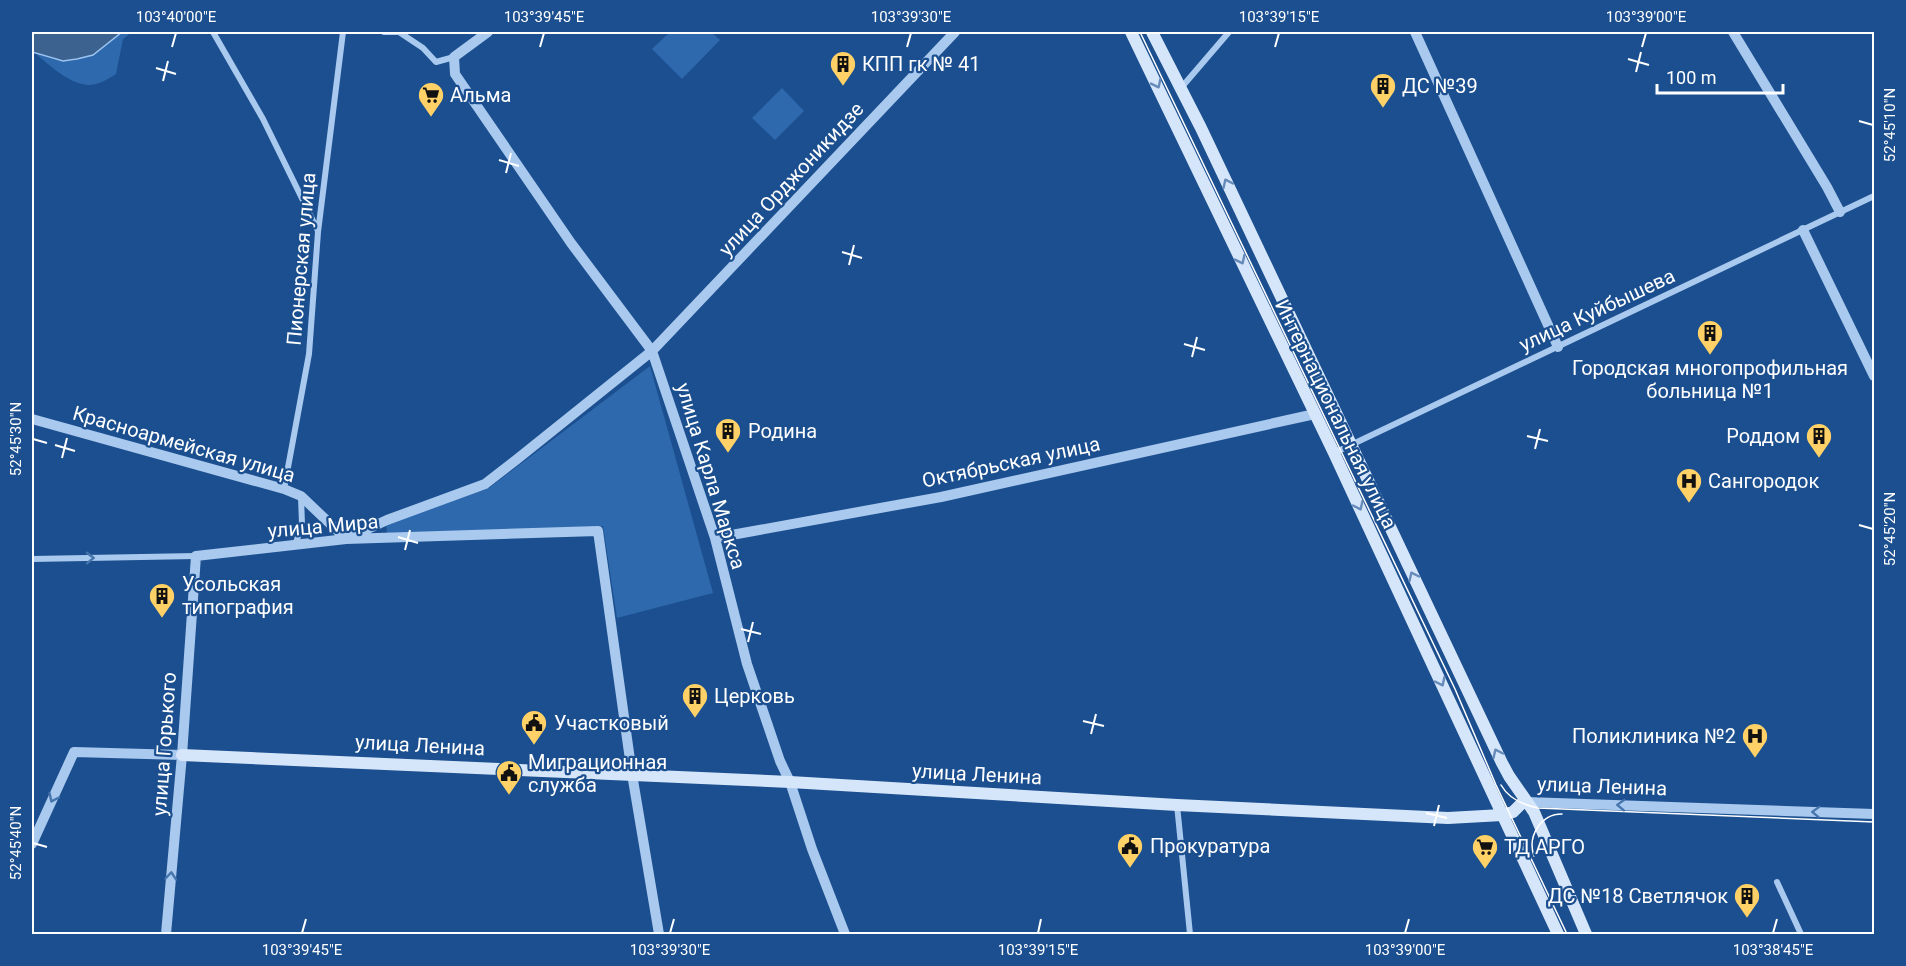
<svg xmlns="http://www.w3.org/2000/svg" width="1906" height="966" viewBox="0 0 1906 966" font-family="Roboto,sans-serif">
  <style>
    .green { fill: #2e69ad }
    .water { fill: #3c6290; stroke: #9cc4f0; stroke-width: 1.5 }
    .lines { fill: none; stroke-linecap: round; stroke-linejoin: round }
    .minor { stroke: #a9c9ee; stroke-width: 6 }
    .tertiary { stroke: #a9c9ee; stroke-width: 10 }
    .secondary { stroke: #d6e6fa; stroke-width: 12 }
    .tram { stroke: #fff; stroke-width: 1.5 }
    .oneway { stroke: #668bba }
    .oneway2 { stroke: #4674ac }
    .ticks { fill: none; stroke: #fff; stroke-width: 2 }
    .labels { text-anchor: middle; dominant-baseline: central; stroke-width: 4.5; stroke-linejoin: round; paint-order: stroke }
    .poi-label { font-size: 20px; fill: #fff; stroke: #1b4f8f; text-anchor: start }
    .street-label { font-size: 20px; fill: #fff; stroke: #1b4f8f }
    .neatline { fill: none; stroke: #fff; stroke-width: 2 }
    .ticks-label { font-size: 15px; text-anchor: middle; fill: #fff }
  </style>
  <rect width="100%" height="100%" fill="#1b4f8f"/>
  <path class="green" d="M121,32H132L123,39L116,74C111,77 105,81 99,83C77,92 52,67 36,54C45,56 55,61 64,61C88,62 104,45 121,32Z
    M670,32H711L720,40L682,79L652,49Z
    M782,88L804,111L775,140L752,118Z
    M650,366L713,593L617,618L603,526L387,535L386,524L489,488Z"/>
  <path class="water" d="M32,32H122L93,55L77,59L63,61L32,52Z"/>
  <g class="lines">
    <path class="minor" d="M213,32L263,119L318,231
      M384,32H399L423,48L436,62L454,57
      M1181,88L1229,32
      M1334,453L1874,196
      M284,489L309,354L318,232L343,32
      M295,546L302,524L301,497
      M32,559L196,556
      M1177,805L1190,934
      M1777,882L1801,934"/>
    <path class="tertiary" d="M488,32L454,57L455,74L571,243L652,351L715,538L747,664L780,761L790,782L812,849L845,934
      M1415,32L1558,347
      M1733,32L1827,187L1840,212
      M1803,230L1874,376
      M32,419L284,489L301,496L346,539L387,520L485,484L516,460L652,351L955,32
      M715,538L941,497L1315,414
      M1527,802L1874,814
      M32,844L74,752L182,755
      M166,934L182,755L196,556L346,539L598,531L632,774L659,934"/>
    <path class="secondary" d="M1131,32L1334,453L1558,934
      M1152,32L1201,128L1502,763L1509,776L1534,812L1586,934
      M182,755L790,782L1177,805L1448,818L1502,815L1513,812L1522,803L1527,802"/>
    <path class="tram" d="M1140,32L1455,689L1496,785L1567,934
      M1501,785C1509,799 1523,805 1538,808L1874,822
      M1534,856C1527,836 1541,814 1562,814"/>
  </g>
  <defs><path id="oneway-chevron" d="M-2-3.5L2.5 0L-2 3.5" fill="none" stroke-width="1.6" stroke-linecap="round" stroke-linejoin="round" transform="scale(1.5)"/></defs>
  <g class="oneway">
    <use href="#oneway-chevron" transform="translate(1157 84) rotate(64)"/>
    <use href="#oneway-chevron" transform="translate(1227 183) rotate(-115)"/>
    <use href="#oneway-chevron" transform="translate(1241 260) rotate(64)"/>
    <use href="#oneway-chevron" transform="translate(1359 506) rotate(65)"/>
    <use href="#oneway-chevron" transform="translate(1413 576) rotate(-115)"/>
    <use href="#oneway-chevron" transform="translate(1441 682) rotate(65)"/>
    <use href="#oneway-chevron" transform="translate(1497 753) rotate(-115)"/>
  </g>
  <g class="oneway2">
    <use href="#oneway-chevron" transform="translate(90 558) rotate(-1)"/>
    <use href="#oneway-chevron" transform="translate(53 798) rotate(115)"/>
    <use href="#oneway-chevron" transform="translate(1621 805) rotate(-178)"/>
    <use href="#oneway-chevron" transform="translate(1816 812) rotate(-178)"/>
    <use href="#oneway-chevron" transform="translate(171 876) rotate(-85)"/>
  </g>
  <path class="ticks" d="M172,47L176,33M540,47L544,33M907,47L911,33M1275,47L1279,33M1642,47L1646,33M1628,59L1649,65M156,68L176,74M1636,72L1641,52M163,81L168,61M1859,121L1873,125M499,160L519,166M506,173L511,153M842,252L862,258M849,265L854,245M1184,344L1205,350M1192,357L1197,337M1527,436L1548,441M33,439L47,443M55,445L75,451M1535,449L1540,429M62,458L67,438M1859,525L1873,529M398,537L418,543M405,550L410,530M741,629L761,634M748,642L753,622M1083,721L1104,726M1091,734L1096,714M1426,813L1447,818M1434,826L1439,805M33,843L47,847M302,933L306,919M670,933L674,919M1038,933L1041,919M1405,933L1409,919M1773,933L1777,919"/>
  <defs>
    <g id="building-pin" transform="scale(1.35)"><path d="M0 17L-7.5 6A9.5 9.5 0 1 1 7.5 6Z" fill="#ffd166" stroke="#1b4f8f"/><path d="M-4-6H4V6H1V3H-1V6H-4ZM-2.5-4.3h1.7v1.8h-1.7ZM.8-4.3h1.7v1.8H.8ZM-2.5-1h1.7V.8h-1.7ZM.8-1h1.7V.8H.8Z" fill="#111"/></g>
    <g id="supermarket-pin" transform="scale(1.35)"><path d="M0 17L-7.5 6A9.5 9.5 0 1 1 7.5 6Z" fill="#ffd166" stroke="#1b4f8f"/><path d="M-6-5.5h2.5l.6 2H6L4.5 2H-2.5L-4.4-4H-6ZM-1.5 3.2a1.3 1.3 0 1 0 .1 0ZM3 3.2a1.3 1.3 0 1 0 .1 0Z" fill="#111"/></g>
    <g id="hospital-pin" transform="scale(1.35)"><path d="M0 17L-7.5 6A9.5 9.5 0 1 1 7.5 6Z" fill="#ffd166" stroke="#1b4f8f"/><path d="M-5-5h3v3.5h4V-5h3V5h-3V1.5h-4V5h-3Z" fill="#111"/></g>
    <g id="civic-pin" transform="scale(1.35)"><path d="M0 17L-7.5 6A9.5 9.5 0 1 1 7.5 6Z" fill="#ffd166" stroke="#1b4f8f"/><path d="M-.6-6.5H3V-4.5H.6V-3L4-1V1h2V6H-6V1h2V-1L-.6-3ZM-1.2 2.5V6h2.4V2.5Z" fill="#111"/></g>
  </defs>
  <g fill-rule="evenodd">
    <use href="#building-pin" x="843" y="64"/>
    <use href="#building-pin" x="1383" y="86"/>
    <use href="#supermarket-pin" x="431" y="95"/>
    <use href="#building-pin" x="1710" y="333"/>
    <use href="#building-pin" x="728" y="431"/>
    <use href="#building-pin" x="1819" y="436"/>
    <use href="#hospital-pin" x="1689" y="481"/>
    <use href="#building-pin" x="162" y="596"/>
    <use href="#building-pin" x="695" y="696"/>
    <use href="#civic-pin" x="534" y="723"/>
    <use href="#hospital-pin" x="1755" y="736"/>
    <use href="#civic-pin" x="509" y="773"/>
    <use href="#civic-pin" x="1130" y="846"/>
    <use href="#supermarket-pin" x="1485" y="847"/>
    <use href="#building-pin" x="1747" y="896"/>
  </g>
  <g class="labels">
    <g class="poi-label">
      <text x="862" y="64">КПП гк № 41</text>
      <text x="1402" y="86">ДС №39</text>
      <text x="450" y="95">Альма</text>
      <text x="1710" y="368" text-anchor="middle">Городская многопрофильная<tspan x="1710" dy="23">больница №1</tspan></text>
      <text x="748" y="431">Родина</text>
      <text x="1800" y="436" text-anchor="end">Роддом</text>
      <text x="1708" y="481">Сангородок</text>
      <text x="182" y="584">Усольская<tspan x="182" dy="23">типография</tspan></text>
      <text x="714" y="696">Церковь</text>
      <text x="554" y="723">Участковый</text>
      <text x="1736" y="736" text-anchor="end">Поликлиника №2</text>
      <text x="528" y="762">Миграционная<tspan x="528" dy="23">служба</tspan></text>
      <text x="1150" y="846">Прокуратура</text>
      <text x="1504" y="847">ТД АРГО</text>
      <text x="1728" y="896" text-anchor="end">ДС №18 Светлячок</text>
    </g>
    <g class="street-label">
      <text transform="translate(791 179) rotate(-47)">улица Орджоникидзе</text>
      <text transform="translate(301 259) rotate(-85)">Пионерская улица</text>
      <text transform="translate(1597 310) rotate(-25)">улица Куйбышева</text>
      <text transform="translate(1336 414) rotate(64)">Интернациональная улица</text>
      <text transform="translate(184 444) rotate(16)">Красноармейская улица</text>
      <text transform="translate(1011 462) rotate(-12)">Октябрьская улица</text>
      <text transform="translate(711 476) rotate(73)">улица Карла Маркса</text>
      <text transform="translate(323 526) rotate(-5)">улица Мира</text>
      <text transform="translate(164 744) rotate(-86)">улица Горького</text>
      <text transform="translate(420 745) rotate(3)">улица Ленина</text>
      <text transform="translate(977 774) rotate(3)">улица Ленина</text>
      <text transform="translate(1602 786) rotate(2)">улица Ленина</text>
    </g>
  </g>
  <rect width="1906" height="966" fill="none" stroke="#1b4f8f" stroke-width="66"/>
  <path d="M1657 84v9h126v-9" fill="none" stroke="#ffffff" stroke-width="3"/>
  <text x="1666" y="84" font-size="18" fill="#ffffff" stroke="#1b4f8f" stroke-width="4.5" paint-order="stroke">100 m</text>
  <rect x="33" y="33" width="1840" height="900" class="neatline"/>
  <g class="ticks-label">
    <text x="176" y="22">103°40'00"E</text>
    <text x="544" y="22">103°39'45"E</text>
    <text x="911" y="22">103°39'30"E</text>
    <text x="1279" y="22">103°39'15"E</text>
    <text x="1646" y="22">103°39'00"E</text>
    <text transform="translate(1890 125) rotate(-90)" y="5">52°45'10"N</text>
    <text transform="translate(16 439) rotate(-90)" y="5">52°45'30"N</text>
    <text transform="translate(1890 529) rotate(-90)" y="5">52°45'20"N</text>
    <text transform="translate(16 843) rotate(-90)" y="5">52°45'40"N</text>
    <text x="302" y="955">103°39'45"E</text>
    <text x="670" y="955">103°39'30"E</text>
    <text x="1038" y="955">103°39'15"E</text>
    <text x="1405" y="955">103°39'00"E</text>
    <text x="1773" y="955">103°38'45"E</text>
  </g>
</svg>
